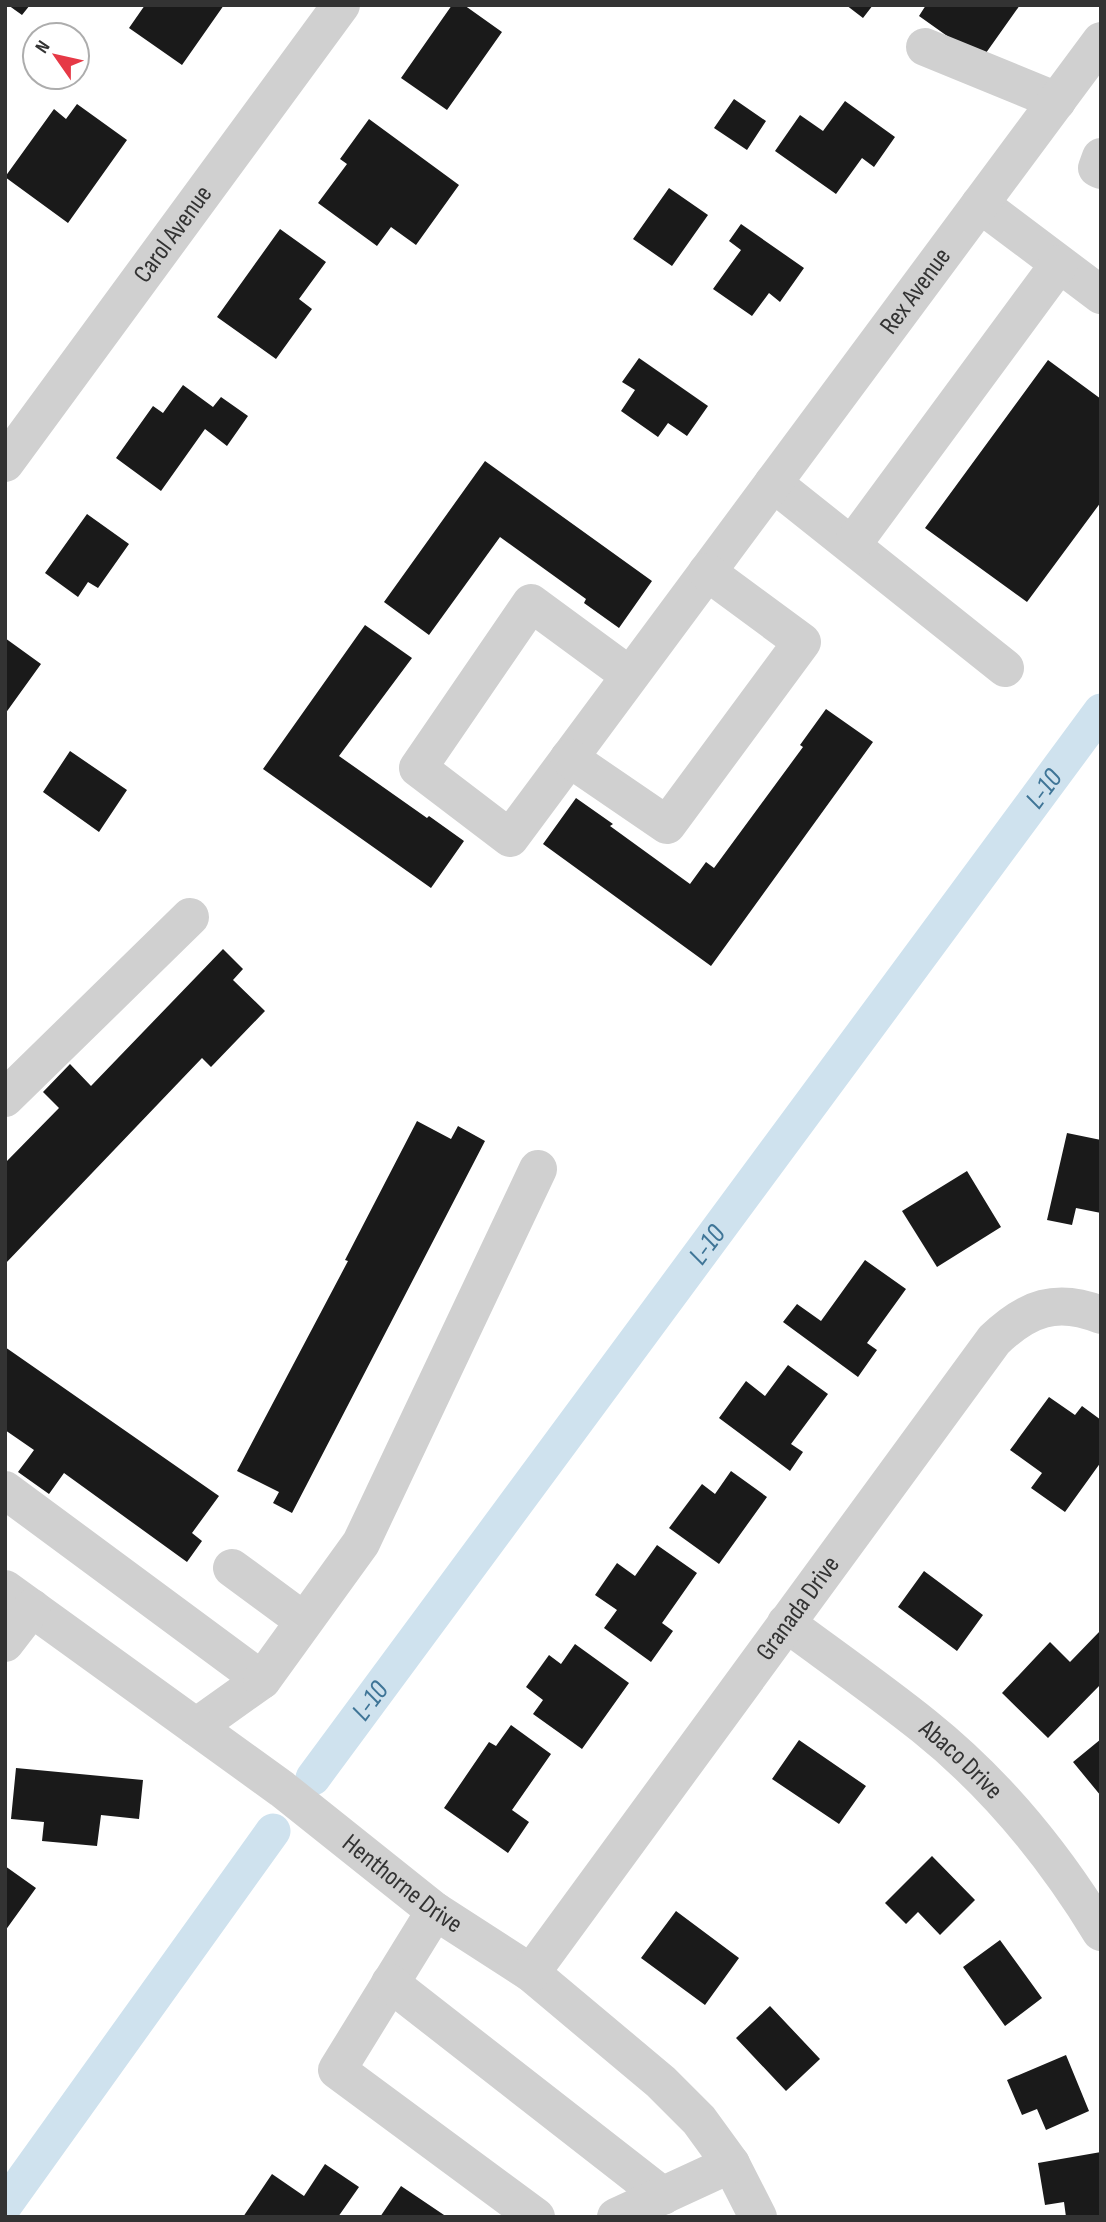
<svg xmlns="http://www.w3.org/2000/svg" width="1106" height="2222" viewBox="0 0 1106 2222" font-family="'Sofia Sans Condensed',sans-serif">
  <style>
    .lines { fill: none; stroke-linecap: round; stroke-linejoin: round }
    .canal { stroke: #cfe2ee; stroke-width: 35 }
    .building { fill: #1a1a1a }
    .minor { stroke: #d0d0d0; stroke-width: 38 }
    .labels { text-anchor: middle; dominant-baseline: central; stroke-width: 7; stroke-linejoin: round; paint-order: stroke }
    .street-label { font-size: 26px; fill: #333; stroke: #fff }
    .water-label { font-size: 28px; font-style: italic; fill: #3f7597; stroke: #fff }
  </style>
  <rect width="100%" height="100%" fill="#fff"/>
  <g class="lines">
    <g class="canal">
      <path id="s1" d="M313,1778L1101,711"/>
      <path d="M5,2205L273,1831"/>
    </g>
  </g>
  <path class="building" d="M8,5H30L22,15Z
    M145,5H224L182,65L129,28Z
    M452,5H464L502,32L447,110L401,78Z
    M846,5H873L863,18Z
    M926,5H1020L981,60L919,16Z
    M734,99L766,121L747,150L714,128Z
    M845,101L895,137L874,167L862,158L836,194L775,151L800,115L823,131Z
    M77,104L127,140L68,223L5,177L54,109L66,119Z
    M369,119L459,185L416,245L391,227L377,246L318,203L347,164L340,159Z
    M669,188L708,215L672,266L633,239Z
    M741,224L804,268L780,302L769,293L752,316L713,289L741,250L729,241Z
    M280,229L326,262L299,299L312,309L276,359L217,317Z
    M639,358L708,406L687,436L668,423L658,437L621,411L635,390L622,382Z
    M1048,360L1101,399V502L1027,602L925,528Z
    M183,385L213,407L221,397L248,416L227,446L205,429L161,491L116,458L153,406L163,413Z
    M485,461L652,581L619,628L584,603L586,599L500,537L429,635L384,602Z
    M87,514L129,544L98,588L88,582L78,597L45,573Z
    M365,625L412,658L339,756L427,818L429,816L464,841L431,888L263,769Z
    M5,638L41,664L5,714Z
    M826,709L873,742L711,966L543,844L576,798L613,824L610,826L690,884L706,862L714,868L803,747L800,745Z
    M70,751L127,790L99,832L43,792Z
    M223,949L243,969L233,980L265,1011L211,1067L202,1058L5,1264V1163L59,1108L43,1092L70,1064L91,1086Z
    M417,1121L451,1139L458,1126L485,1141L292,1513L273,1503L279,1492L237,1471L348,1261L345,1260Z
    M1067,1133L1101,1140V1213L1076,1208L1072,1225L1047,1220Z
    M967,1171L1001,1227L937,1267L902,1211Z
    M865,1260L906,1289L867,1343L877,1350L858,1377L783,1322L797,1304L821,1321Z
    M5,1347L219,1496L192,1533L202,1541L187,1562L64,1473L49,1494L18,1472L34,1450L5,1430Z
    M788,1365L828,1394L791,1444L803,1452L790,1471L719,1418L746,1381L765,1396Z
    M1049,1397L1075,1415L1082,1406L1101,1420V1462L1065,1512L1031,1488L1042,1473L1010,1450Z
    M731,1471L767,1497L719,1564L669,1528L702,1484L715,1494Z
    M657,1545L697,1573L662,1623L673,1631L651,1662L604,1628L617,1610L595,1595L617,1563L635,1576Z
    M924,1571L983,1615L957,1651L898,1607Z
    M1101,1630V1684L1048,1738L1002,1693L1050,1642L1070,1662Z
    M575,1644L629,1683L582,1749L533,1714L543,1700L526,1687L549,1655L561,1664Z
    M511,1725L551,1754L512,1810L529,1822L508,1853L444,1808L489,1742L496,1746Z
    M1101,1739V1796L1073,1762Z
    M799,1740L866,1786L839,1824L772,1779Z
    M16,1768L143,1780L139,1819L101,1815L97,1846L42,1841L44,1822L11,1819Z
    M932,1856L975,1900L940,1935L918,1912L906,1924L885,1903Z
    M5,1866L36,1888L5,1931Z
    M676,1911L739,1958L705,2005L641,1958Z
    M1000,1940L1042,1998L1005,2026L963,1967Z
    M770,2006L820,2059L786,2091L736,2038Z
    M1066,2055L1089,2111L1046,2130L1037,2109L1022,2115L1007,2080Z
    M1101,2152V2217H1066L1064,2202L1045,2205L1038,2163Z
    M325,2164L359,2187L338,2217H243L272,2174L304,2196Z
    M401,2186L447,2217H380Z"/>
  <g class="lines">
    <g class="minor">
      <path d="M925,47L1057,101"/>
      <path d="M1101,157L1097,168L1101,170"/>
      <path d="M980,204L1101,295"/>
      <path id="s2" d="M5,463L341,5"/>
      <path d="M773,483L1005,668"/>
      <path d="M852,545L1059,264"/>
      <path id="s3" d="M629,675L531,603L418,768L510,838L1101,41"/>
      <path d="M569,758L667,825L802,642L707,572"/>
      <path d="M5,1098L190,917"/>
      <path d="M5,1490L262,1680L196,1727"/>
      <path d="M232,1568L304,1621"/>
      <path id="s4" d="M5,1589L282,1789L435,1911L531,1973L661,2082L699,2120L731,2164L758,2217"/>
      <path id="s5" d="M786,1623C832,1657 879,1690 924,1726C994,1782 1054,1855 1101,1932"/>
      <path d="M5,1643L32,1608"/>
      <path d="M262,1680L361,1543L538,1169"/>
      <path d="M435,1911L337,2070L536,2217"/>
      <path id="s6" d="M531,1973L994,1340C1027,1308 1057,1297 1101,1315"/>
      <path d="M390,1983L663,2196"/>
      <path d="M616,2217L731,2164"/>
    </g>
  </g>
  <g class="labels">
    <g class="street-label">
      <text stroke="none"><textPath href="#s2" startOffset="284">Carol Avenue</textPath></text>
      <text stroke="none"><textPath href="#s3" startOffset="1118">Rex Avenue</textPath></text>
      <text stroke="none"><textPath href="#s6" startOffset="452">Granada Drive</textPath></text>
      <text stroke="none"><textPath href="#s5" startOffset="222">Abaco Drive</textPath></text>
      <text stroke="none"><textPath href="#s4" startOffset="495">Henthorne Drive</textPath></text>
    </g>
    <g class="water-label">
      <text stroke="none"><textPath href="#s1" startOffset="1230">L-10</textPath></text>
      <text stroke="none"><textPath href="#s1" startOffset="663">L-10</textPath></text>
      <text stroke="none"><textPath href="#s1" startOffset="96">L-10</textPath></text>
    </g>
  </g>
  <rect width="1106" height="2222" fill="none" stroke="#333333" stroke-width="14"/>
  <g transform="translate(56 56) rotate(304)"><circle r="33" fill="#ffffff" stroke="#adadad" stroke-width="2"/>
  <path d="M0-5L12 26L0 18L-12 26Z" fill="#e63946"/>
  <text y="-10" font-size="19" font-weight="bold" text-anchor="middle" fill="#333333">N</text>
  </g>
</svg>
